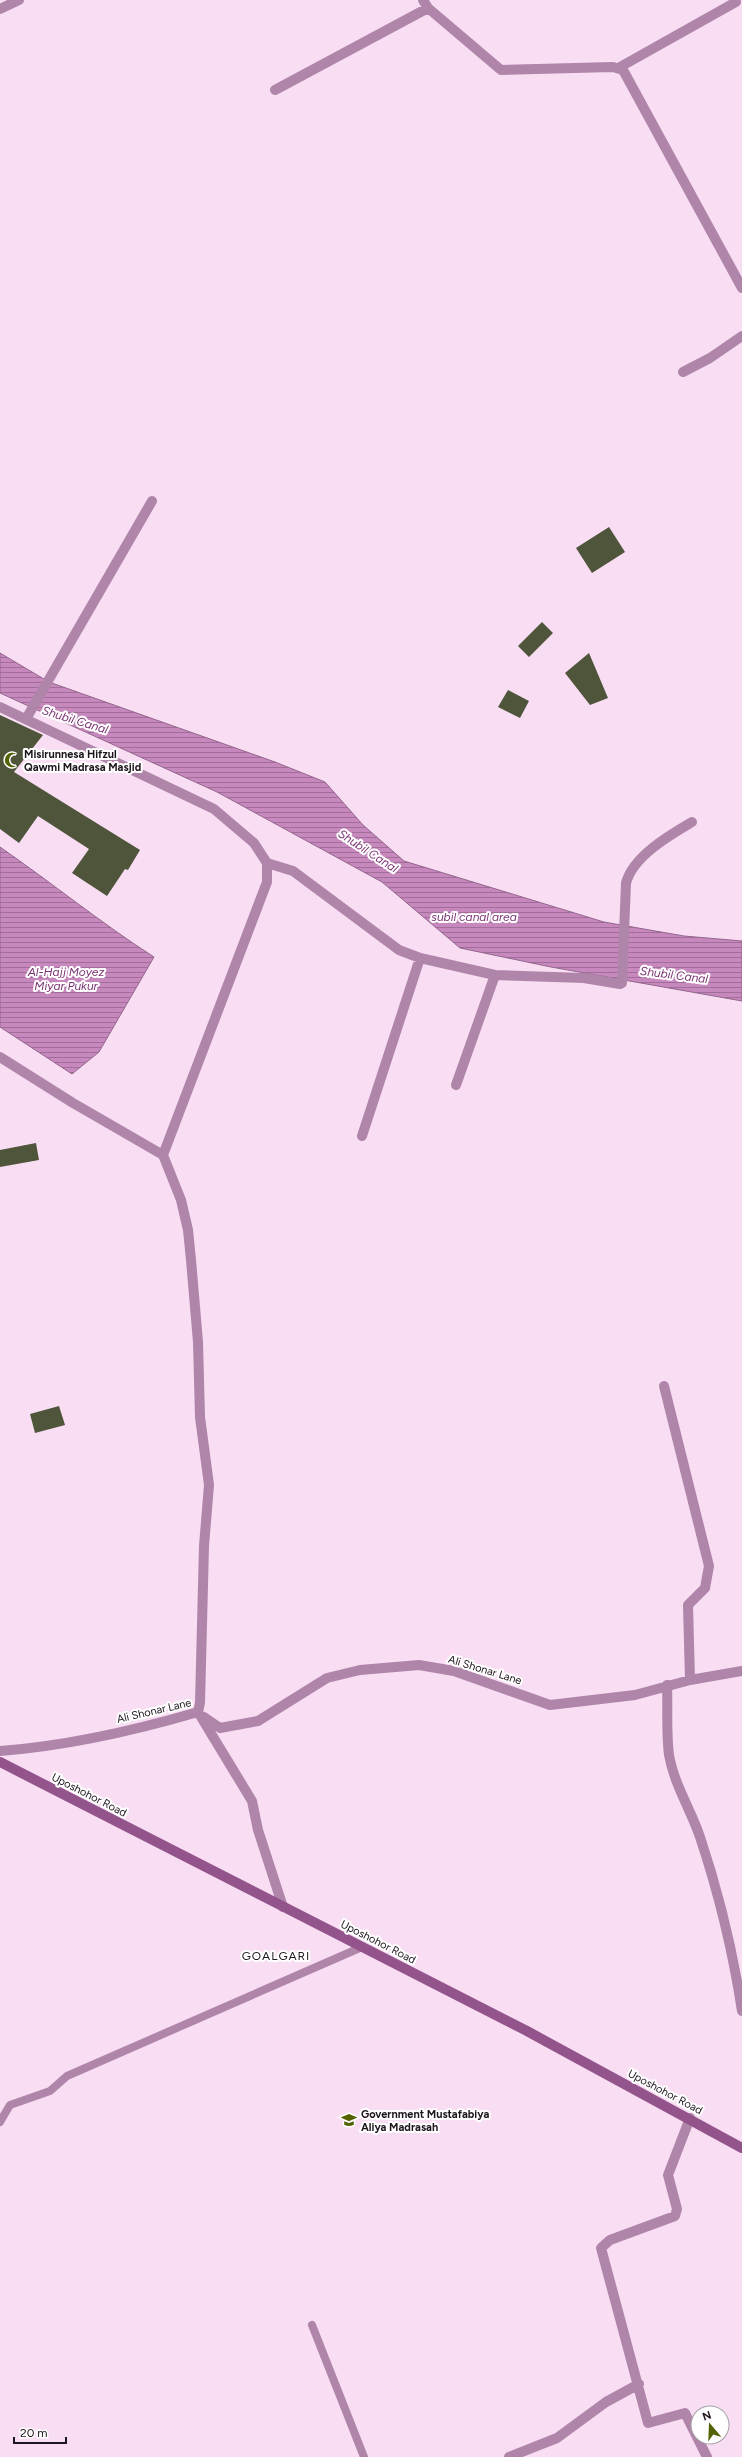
<svg xmlns="http://www.w3.org/2000/svg" width="742" height="2457" viewBox="0 0 742 2457" font-family="Figtree,sans-serif">
  <style>
    .water { fill: url(#water-rules); stroke: #94668d }
    .building { fill: #4f553b }
    .lines { fill: none; stroke-linecap: round; stroke-linejoin: round }
    .lane { stroke: #b085aa; stroke-width: 8 }
    .street { stroke: #b085aa; stroke-width: 10 }
    .secondary { stroke: #93548b; stroke-width: 10 }
    .labels { text-anchor: middle; dominant-baseline: central; stroke-width: 4; stroke-linejoin: round; paint-order: stroke }
    .poi-label { font-size: 11px; font-weight: bold; fill: #1e151d; stroke: #fff; text-anchor: start }
    .street-label { font-size: 11px; fill: #1e151d; stroke: #fff }
    .water-label { font-size: 12px; font-style: italic; fill: #7a3173; stroke: #fff }
    .neighbourhood-label { font-size: 12px; letter-spacing: 1px; fill: #1e151d; stroke: #fff }
  </style>
  <defs>
    <pattern id="water-rules" width="6" height="5" patternUnits="userSpaceOnUse"><rect width="6" height="5" fill="#c688bd"/><path d="M0 2.5h6" fill="none" stroke="#a06e99"/></pattern>
  </defs>
  <rect width="100%" height="100%" fill="#f8ddf3"/>
  <path class="water" d="M0,653L49,682L275,762L325,782L363,825L404,861L604,922L684,936L742,941V1001L551,967L460,948L382,882L217,792L0,693Z
    M0,847C52,883 101,923 154,957L99,1052L72,1074L0,1027Z"/>
  <path class="building" d="M609,527L625,552L592,573L576,548Z
    M542,622L553,633L529,657L518,646Z
    M589,653L608,698L590,705L565,673Z
    M508,690L529,701L520,718L498,707Z
    M0,715L43,735L14,772L140,850L128,870L125,869L107,896L72,873L89,849L38,816L19,843L0,829Z
    M36,1143L39,1160L0,1167V1150Z
    M59,1406L65,1425L35,1433L30,1414Z"/>
  <g class="lines">
    <path class="lane" d="M0,2122L10,2105L50,2091L67,2076L362,1947
      M312,2325L364,2457"/>
    <path class="street" d="M423,0L428,8L501,70L613,67L623,70L742,288
      M0,9L19,0
      M620,67L736,2
      M275,90L428,8
      M683,372L710,358L742,336
      M0,707L214,809L254,843L267,863V882L163,1155
      M26,719L152,501
      M267,863L293,871L399,950L420,958L495,975L584,978L620,984L622,983L626,883C633,856 670,835 692,822
      M0,1057L73,1103L163,1155L181,1200L188,1230L191,1260L198,1342L200,1417L209,1485L204,1546L200,1703L198,1712L252,1801L258,1830L283,1907
      M456,1085L495,975
      M362,1136L420,958
      M664,1386L709,1566L705,1588L688,1605L690,1680
      M667,1685C668,1708 666,1732 669,1755C674,1784 691,1810 700,1837C719,1894 733,1952 742,2011
      M204,1717L220,1728L258,1721L327,1678L360,1670L419,1665L454,1671L550,1705L635,1695L690,1680L742,1671
      M0,1751C67,1746 133,1731 198,1712
      M690,2118L668,2175L677,2209L675,2216L610,2240L601,2248L648,2423L685,2413L707,2457
      M509,2457L557,2438L606,2402L639,2384"/>
    <path class="secondary" d="M0,1762L527,2031L742,2148"/>
  </g>
  <defs>
    <g id="mosque-bare" transform="scale(1.2)"><path d="M3.5-4.9A6 6 0 1 0 3.5 4.9A5 5 0 1 1 3.5-4.9Z" fill="#546204" stroke="#fff" stroke-width="2.5" paint-order="stroke"/></g>
    <g id="school-bare" transform="scale(1.2)"><path d="M0-5L7-2L0 1L-7-2ZM-4 1L0 2.5L4 1V4Q0 6-4 4Z" fill="#546204" stroke="#fff" stroke-width="2.5" paint-order="stroke"/></g>
  </defs>
  <g fill-rule="evenodd">
    <use href="#mosque-bare" x="12" y="760"/>
    <use href="#school-bare" x="349" y="2120"/>
  </g>
  <g class="labels">
    <g class="poi-label">
      <text x="24" y="754">Misirunnesa Hifzul<tspan x="24" dy="13">Qawmi Madrasa Masjid</tspan></text>
      <text x="361" y="2114">Government Mustafabiya<tspan x="361" dy="13">Aliya Madrasah</tspan></text>
    </g>
    <g class="street-label">
      <text transform="translate(485 1670) rotate(17)">Ali Shonar Lane</text>
      <text transform="translate(154 1711) rotate(-13)">Ali Shonar Lane</text>
      <text transform="translate(89 1795) rotate(27)">Uposhohor Road</text>
      <text transform="translate(378 1942) rotate(27)">Uposhohor Road</text>
      <text transform="translate(665 2092) rotate(28)">Uposhohor Road</text>
    </g>
    <g class="water-label">
      <text transform="translate(75 720) rotate(17)">Shubil Canal</text>
      <text transform="translate(368 851) rotate(33)">Shubil Canal</text>
      <text x="474" y="917">subil canal area</text>
      <text x="66" y="972">Al-Hajj Moyez<tspan x="66" dy="14">Miyar Pukur</tspan></text>
      <text transform="translate(674 975) rotate(7)">Shubil Canal</text>
    </g>
    <g class="neighbourhood-label">
      <text x="276" y="1956">GOALGARI</text>
    </g>
  </g>
  <g transform="translate(710 2425) rotate(341)"><circle r="19" fill="#ffffff" stroke="#a5a1a5"/>
  <path d="M0-3L7 15L0 10L-7 15Z" fill="#546204"/>
  <text y="-6" font-size="11" font-weight="bold" text-anchor="middle" fill="#1e151d">N</text>
  </g>
  <path d="M14 2437v6h52v-6" fill="none" stroke="#1e151d" stroke-width="2"/>
  <text x="20" y="2437" font-size="12" fill="#1e151d" stroke="#ffffff" stroke-width="3" paint-order="stroke">20 m</text>
</svg>
